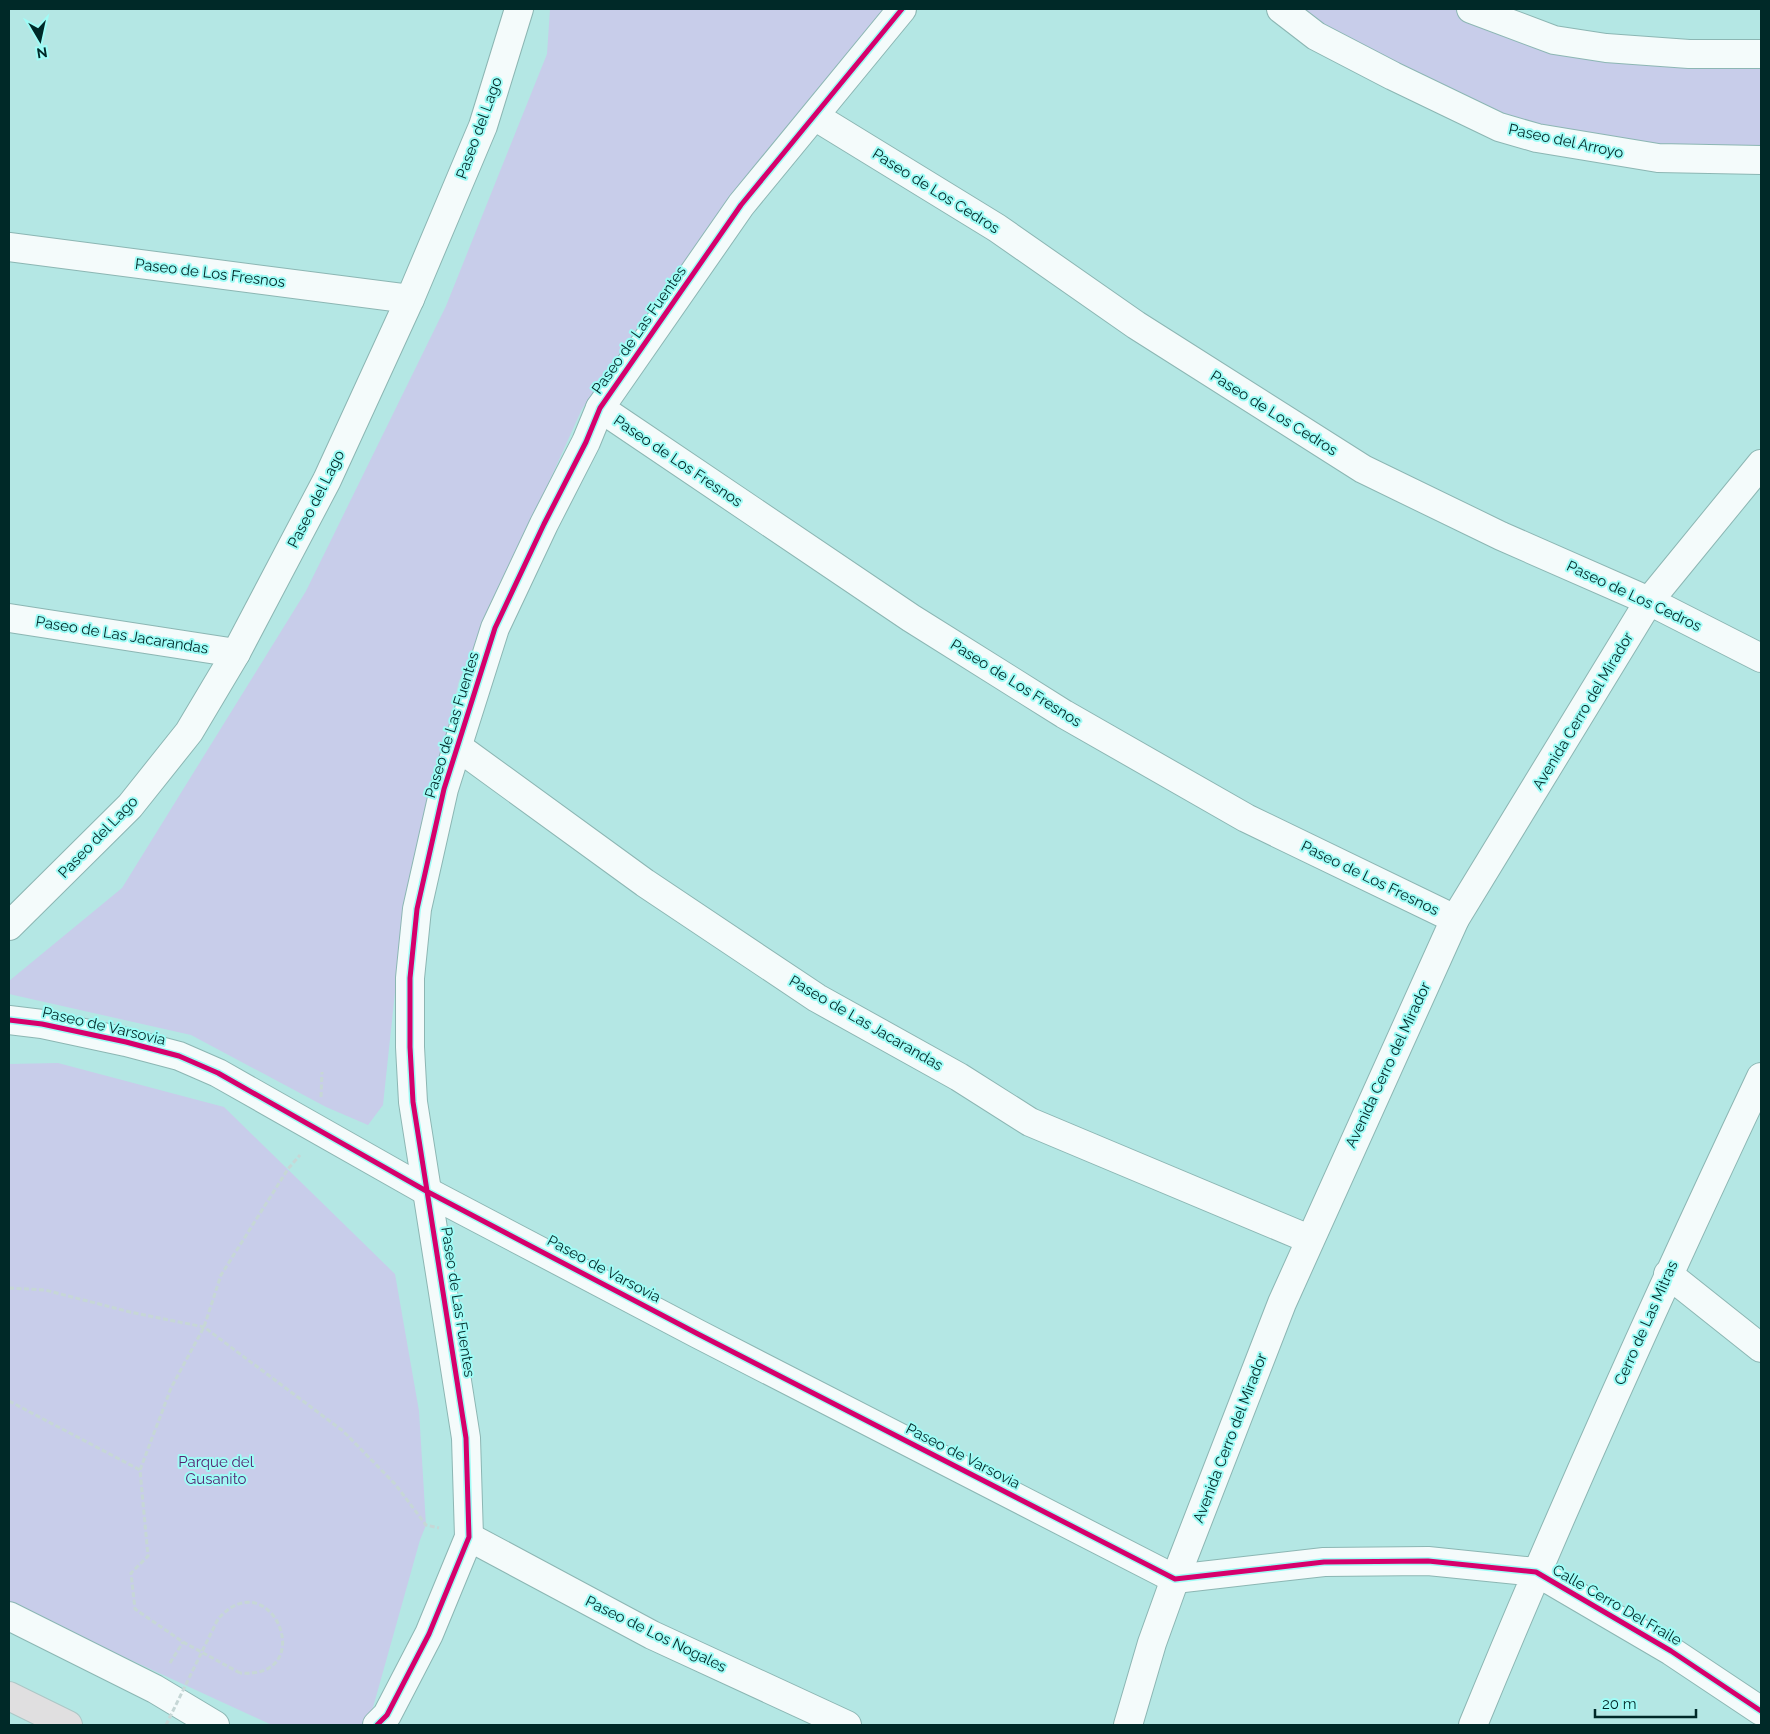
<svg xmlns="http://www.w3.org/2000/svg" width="1770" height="1734" viewBox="0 0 1770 1734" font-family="Raleway,sans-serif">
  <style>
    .green { fill: #c8cdea }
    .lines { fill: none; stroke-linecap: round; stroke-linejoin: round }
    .minor-casing { stroke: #8cb6b3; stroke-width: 30 }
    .tertiary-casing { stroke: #8cb6b3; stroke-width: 30 }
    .secondary-casing { stroke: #8cb6b3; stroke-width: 30 }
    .trunk-casing { stroke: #acc7c6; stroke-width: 30 }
    .path { stroke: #c6d7d6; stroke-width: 3; stroke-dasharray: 5 2.5; stroke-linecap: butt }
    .minor { stroke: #f4fbfb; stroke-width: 28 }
    .tertiary { stroke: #f4fbfb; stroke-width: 28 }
    .secondary { stroke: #f4fbfb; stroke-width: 28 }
    .trunk { stroke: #e0dfe0; stroke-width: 28 }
    .path-bridge { stroke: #c6d7d6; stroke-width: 3; stroke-dasharray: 5 2.5; stroke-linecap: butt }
    .cycleway-casing { stroke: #9ffcf6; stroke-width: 8 }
    .cycleway { stroke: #d6006c; stroke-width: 5 }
    .labels { text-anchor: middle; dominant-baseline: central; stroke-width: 4; stroke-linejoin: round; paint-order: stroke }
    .street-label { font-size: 15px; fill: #002928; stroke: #9ffcf6 }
    .park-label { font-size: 15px; fill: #562672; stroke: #9ffcf6 }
  </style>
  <rect width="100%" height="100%" fill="#b4e7e4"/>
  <path class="green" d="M550,9H887L662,291L582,409L459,681L403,917L383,1105L368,1125L326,1107L191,1035L9,994V981L122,888L306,591L446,306L547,54Z
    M1282,9H1477L1522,31L1761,56V151L1687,149L1500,121Z
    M58,1063L224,1107L395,1274L419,1411L426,1525L420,1540L372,1711L362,1725H272L9,1604V1064Z"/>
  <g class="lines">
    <g class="minor-casing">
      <path id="minor" d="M816,117L997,228L1136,325L1363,469L1501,536L1649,601L1761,658
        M9,247L410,299
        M600,408L911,618L1064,714L1246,818L1455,919
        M9,618L236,653
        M458,747L645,883L817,998L959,1077L1030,1122L1309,1239
        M9,1020L42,1024L126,1042L179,1056L218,1073L428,1192L698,1334L1175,1579L1324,1562L1428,1561L1536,1572L1671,1651L1761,1711
        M1668,1274L1761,1348
        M469,1537L652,1635L847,1725
        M1473,1725C1563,1506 1660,1291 1761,1077"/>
    </g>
    <g class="tertiary-casing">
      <path id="tertiary" d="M1281,9L1316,36L1393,76L1499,127L1537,138L1658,158L1761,160
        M1471,9L1554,40L1606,48L1689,54H1761
        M9,926L130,806L189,732L236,653L327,480L410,299L483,126L519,9
        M377,1725L387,1715L429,1634L469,1537L466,1438L413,1102L410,1047V978L417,909L444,789L495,628L544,524L586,442L600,408L741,205L902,9
        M1128,1725L1152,1643L1175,1579L1282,1303L1455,919L1649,601L1761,464"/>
    </g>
    <g class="secondary-casing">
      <path id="secondary" d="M9,1616L155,1689L215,1725"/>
    </g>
    <g class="trunk-casing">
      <path id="trunk" d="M9,1696L68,1725"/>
    </g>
    <path class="path" d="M321,1097L322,1072
      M9,1288L45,1290L130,1312L204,1327L343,1431L395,1484L426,1525L439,1528
      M9,1401L140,1470
      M170,1663L183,1642
      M240,1673L183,1642L135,1609L131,1573L148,1556L140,1470L171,1388L204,1327L221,1275L288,1169L300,1155"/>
    <use href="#minor" class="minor"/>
    <use href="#tertiary" class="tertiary"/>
    <use href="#secondary" class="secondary"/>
    <use href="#trunk" class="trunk"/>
    <path class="path-bridge" d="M166,1725L218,1619C271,1559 321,1680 240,1673"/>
    <g class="cycleway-casing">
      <path id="cycleway" d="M9,1020L42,1024L126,1042L179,1056L218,1073L428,1192L698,1334L1175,1579L1324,1562L1428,1561L1536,1572L1671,1651L1761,1711
        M377,1725L387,1715L429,1634L469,1537L466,1438L413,1102L410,1047V978L417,909L444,789L495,628L544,524L586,442L600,408L741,205L902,9"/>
    </g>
    <use href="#cycleway" class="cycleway"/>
  </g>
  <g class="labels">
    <g class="street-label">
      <text transform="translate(479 128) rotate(-70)">Paseo del Lago</text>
      <text transform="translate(1566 141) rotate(12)">Paseo del Arroyo</text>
      <text transform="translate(936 191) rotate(32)">Paseo de Los Cedros</text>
      <text transform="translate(210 273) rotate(7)">Paseo de Los Fresnos</text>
      <text transform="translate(639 330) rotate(-55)">Paseo de Las Fuentes</text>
      <text transform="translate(1274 413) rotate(32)">Paseo de Los Cedros</text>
      <text transform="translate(678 461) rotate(34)">Paseo de Los Fresnos</text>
      <text transform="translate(316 499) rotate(-63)">Paseo del Lago</text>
      <text transform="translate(1634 596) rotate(25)">Paseo de Los Cedros</text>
      <text transform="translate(122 635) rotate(9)">Paseo de Las Jacarandas</text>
      <text transform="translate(1016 683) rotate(32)">Paseo de Los Fresnos</text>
      <text transform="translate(1583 711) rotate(-59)">Avenida Cerro del Mirador</text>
      <text transform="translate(452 725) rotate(-73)">Paseo de Las Fuentes</text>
      <text transform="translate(98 837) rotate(-46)">Paseo del Lago</text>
      <text transform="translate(1370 878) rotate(26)">Paseo de Los Fresnos</text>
      <text transform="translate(866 1023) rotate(30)">Paseo de Las Jacarandas</text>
      <text transform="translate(104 1026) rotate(13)">Paseo de Varsovia</text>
      <text transform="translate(1388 1065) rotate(-65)">Avenida Cerro del Mirador</text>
      <text transform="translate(604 1269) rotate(28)">Paseo de Varsovia</text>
      <text transform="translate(458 1302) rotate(81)">Paseo de Las Fuentes</text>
      <text transform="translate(1646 1323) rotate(-66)">Cerro de Las Mitras</text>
      <text transform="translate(1230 1438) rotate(-69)">Avenida Cerro del Mirador</text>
      <text transform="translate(963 1456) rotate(27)">Paseo de Varsovia</text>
      <text transform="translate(1617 1605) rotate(30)">Calle Cerro Del Fraile</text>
      <text transform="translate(656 1634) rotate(26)">Paseo de Los Nogales</text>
    </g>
    <g class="park-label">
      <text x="216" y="1462">Parque del<tspan x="216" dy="17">Gusanito</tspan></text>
    </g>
  </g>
  <rect width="1770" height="1734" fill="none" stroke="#002928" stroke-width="20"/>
  <g transform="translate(40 40) rotate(171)" stroke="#9ffcf6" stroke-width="4" paint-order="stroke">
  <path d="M0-4L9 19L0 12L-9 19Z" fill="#002928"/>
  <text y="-8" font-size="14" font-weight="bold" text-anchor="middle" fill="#002928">N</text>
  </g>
  <path d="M1595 1709v8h101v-8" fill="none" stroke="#002928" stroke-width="2.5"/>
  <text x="1602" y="1709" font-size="15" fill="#002928" stroke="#9ffcf6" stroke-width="4" paint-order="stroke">20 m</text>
</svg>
